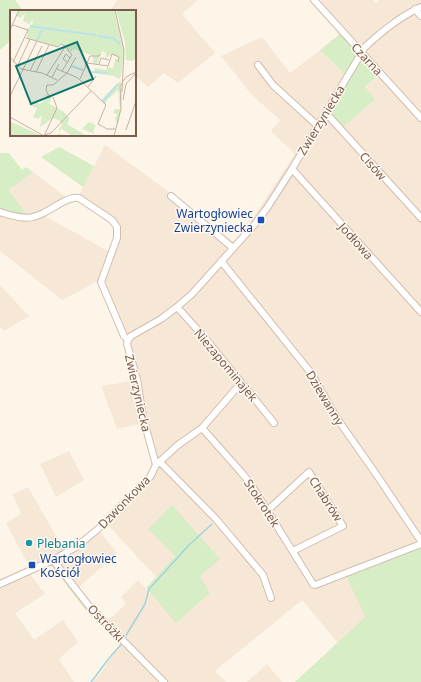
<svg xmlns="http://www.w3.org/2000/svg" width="421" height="682" viewBox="0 0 421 682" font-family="'Noto Sans',sans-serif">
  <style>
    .residential { fill: #f6e7d7 }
    .green { fill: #d6edc6 }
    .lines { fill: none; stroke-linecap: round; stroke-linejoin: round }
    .stream { stroke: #a1d4dc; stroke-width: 1.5 }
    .minor-casing { stroke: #d2bdad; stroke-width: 8 }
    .minor { stroke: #fff; stroke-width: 6 }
    .transit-dot { fill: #1a4fb4; stroke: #fff9f1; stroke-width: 1.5 }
    .culture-dot { fill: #0f9aa8; stroke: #fff9f1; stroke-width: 1.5 }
    .labels { text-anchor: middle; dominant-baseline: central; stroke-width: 3; stroke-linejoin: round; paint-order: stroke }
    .street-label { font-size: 12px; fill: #7b5b4a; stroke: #fff9f1 }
    .transit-label { font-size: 12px; fill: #164399; stroke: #fff9f1; text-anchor: end }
    .culture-label { font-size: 12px; fill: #0d838f; stroke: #fff9f1; text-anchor: start }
    .inset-river { fill: none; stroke: #bce3e9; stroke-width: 2 }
    .inset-road { fill: none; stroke: #c6b2a4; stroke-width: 1 }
    .view { fill: #0f766e; fill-opacity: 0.15; stroke: #0f766e; stroke-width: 2 }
    .inset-edge { fill: none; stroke: #7b5b4a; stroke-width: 2 }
  </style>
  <rect width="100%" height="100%" fill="#fef5e9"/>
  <path class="residential" d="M117,0H198L182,14L215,53L178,83L164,73L148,87L135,76V11H110Z
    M320,0H373L376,3L379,0H421V4L394,21L391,19L376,31L377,33L361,46Z
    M414,13L417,14L421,19V116L364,52L383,33Z
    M262,37L290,73L320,50L346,76L375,99L365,88L379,75L421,122V544L345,573L366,617L338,643L302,600L215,671L226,682H167L106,622L126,604L121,597L138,580L177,623L175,556L156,577L106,523L156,466L158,461L148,422L117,429L101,386L138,380L130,345L103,280L119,226L79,195L105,145L208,221L236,244L295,154L271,131L280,120L251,94L221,56Z
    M33,172L66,197L45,216L110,252L98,281L62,300L0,251V214L27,215L9,190Z
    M0,285L29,316L4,331L0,327Z
    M69,451L84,480L56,497L40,464Z
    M28,487L64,550L29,566L6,523L21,514L13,494Z
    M98,529L117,553L76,590L53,560Z
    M28,571L45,594L15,613L34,640L63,620L78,642L59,659L74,682H0V583Z
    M120,643L143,665L162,682H93L100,674Z
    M267,664L282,682H247Z"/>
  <path class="green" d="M0,0H15L23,11H11V40L0,50Z
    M341,33L379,75L365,87L375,99L342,128L329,113L346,76L320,50Z
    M59,147L94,166L83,187L41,157Z
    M0,153H9L22,170L26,167L33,172L9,190L27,215L0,214Z
    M172,505L220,559L200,576L210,593L176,623L146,588L175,556L148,529Z
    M421,546V682H295L365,617L346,576Z
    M52,565L56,569L57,568L100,621L98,624L81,604L52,566Z"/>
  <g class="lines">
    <path class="stream" d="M125,637L145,604L149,589L189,545L212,524
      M91,682C101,670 109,656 121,645"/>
    <g class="minor-casing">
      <path id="minor" d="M314,0L421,118
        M415,9L421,16
        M258,65L273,85L318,126
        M326,113L421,218
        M292,169L421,312
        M171,196L233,248
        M0,212C31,222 34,219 61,203C67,200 72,197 79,198L112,220L117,227V238L101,282L124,336L128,340
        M221,261L311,373L336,417L376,474L421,541
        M177,307L205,338L274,423
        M202,428L241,472L250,483L313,584L315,585L421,544
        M160,462L216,519L263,575L271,598
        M156,465L143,417L137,379L127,344L128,340L131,336L161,319L177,307L192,294L255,224L267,208L292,169L365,47C381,32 401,16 421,7
        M268,510L309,472L343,526L293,551
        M53,560L89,606L164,682
        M0,584L53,560L76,547L98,529L150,477L156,465L178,445L202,428L241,383"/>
    </g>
    <use href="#minor" class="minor"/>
  </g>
  <g class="transit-dot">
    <rect x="257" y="216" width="8" height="8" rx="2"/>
    <rect x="28" y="561" width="8" height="8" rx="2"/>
  </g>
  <circle class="culture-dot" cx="29" cy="543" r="4"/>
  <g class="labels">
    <g class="street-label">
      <text transform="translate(367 59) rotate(47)">Czarna</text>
      <text transform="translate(321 120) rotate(-59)">Zwierzyniecka</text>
      <text transform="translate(373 166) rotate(48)">Cisów</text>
      <text transform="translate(356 241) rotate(48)">Jodłowa</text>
      <text transform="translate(226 365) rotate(50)">Niezapominajek</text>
      <text transform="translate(138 393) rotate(77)">Zwierzyniecka</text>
      <text transform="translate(325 398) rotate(59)">Dziewanny</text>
      <text transform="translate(326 499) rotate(57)">Chabrów</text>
      <text transform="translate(124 502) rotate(-46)">Dzwonkowa</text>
      <text transform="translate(262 503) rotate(57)">Stokrotek</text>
      <text transform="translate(106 623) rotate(46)">Ostróżki</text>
    </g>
    <g class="transit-label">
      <text x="253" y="213">Wartogłowiec<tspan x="253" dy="14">Zwierzyniecka</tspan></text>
      <text x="40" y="558" text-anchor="start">Wartogłowiec<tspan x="40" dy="14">Kościół</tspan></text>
    </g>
    <g class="culture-label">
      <text x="37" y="543">Plebania</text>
    </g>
  </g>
  <g transform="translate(10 10)">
    <rect width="126" height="126" fill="#fef5e9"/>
    <path d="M9,0H104L114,38L111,66L109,69L104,66L84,63L85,58L96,60L97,56L103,59L105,48L109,50V47L102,44L95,49L96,43L92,41L87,54H83V46L64,39L61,42L52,34L47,37L17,28V19L22,15L23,9L19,14L13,11L15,3L10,8L6,5ZM106,0H126V48L122,51L116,50L115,32ZM111,70L109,82L111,94L110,80L113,71L111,95L108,115L105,109L107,104L103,103L105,99H110L108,80L96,91V95L91,90ZM40,84L41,91L38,93L54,102L60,109L57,114L77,126H63L51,119L49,123L56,126H45L49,124V119L52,115L50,111L43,108L30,117L32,105L28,109L23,107L27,98L19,95L22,91L30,94L35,90L36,85ZM0,108L1,112L32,126H0ZM79,112L86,115L83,121L85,124L72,119Z" fill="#d6edc6"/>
    <path class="inset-river" d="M20,16L33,18L27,30M33,18L86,25M87,26L103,28L110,34M61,56L73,60M82,62L98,63M93,91L108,74"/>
    <path class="inset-road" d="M105,0L114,40L112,82M3,15L18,20L3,52M0,20L9,0M16,28L48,37L51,34L55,36L62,45L52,61M0,47L11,59L32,63L47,70M57,52L53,49L56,44L60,48M77,53L98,56L102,44L109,47L108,52M89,54L91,48L99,50M7,57L20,29M47,59L68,68L96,95L88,114L97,119H105M20,61L32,36M26,62L39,35M57,63L66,47M37,65L55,37M42,67L49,54M70,69L80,46H89L91,44M78,77L86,66M0,86L27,31M40,88L36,80L37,75H43L57,63M113,90L116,74L125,64M0,107L34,126M116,120L126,91M34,125L41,123L81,81M34,126L47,98L43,87M104,126L111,99L110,76L116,67L126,62"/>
    <path class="view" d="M67,32L83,69L21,94L6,56Z"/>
    <rect width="126" height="126" class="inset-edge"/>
  </g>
</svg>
